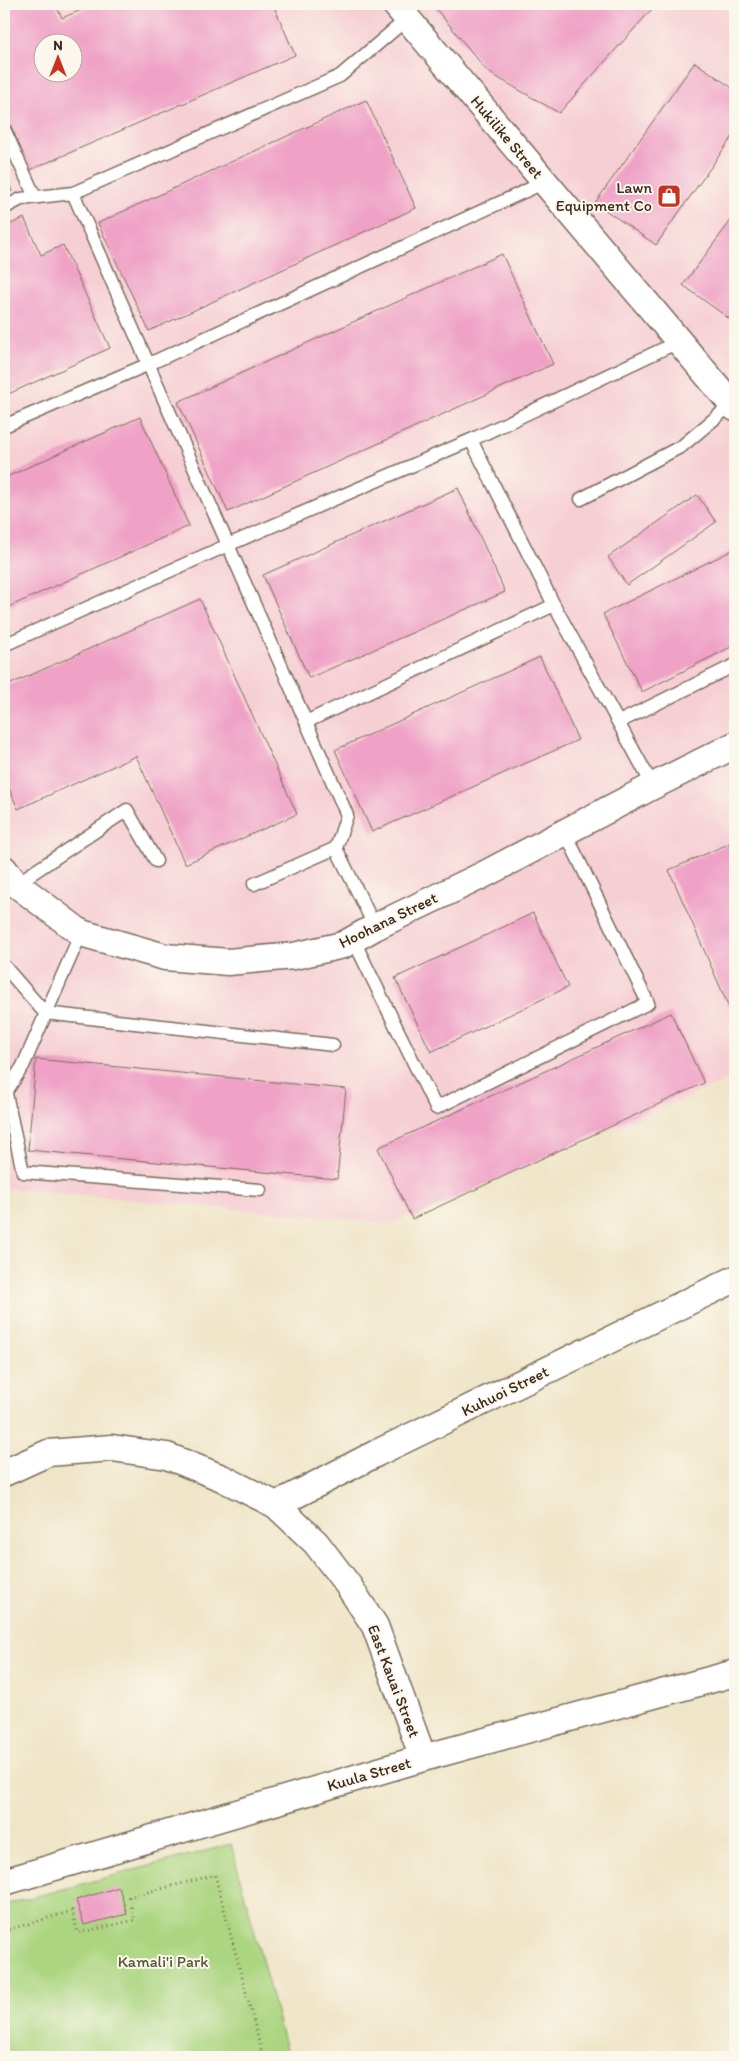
<svg xmlns="http://www.w3.org/2000/svg" width="739" height="2061" viewBox="0 0 739 2061" font-family="Itim,sans-serif">
  <style>
    .built { fill: #f6cfd5; fill-rule: evenodd }
    .green { fill: #acd581; stroke: #748050 }
    .building { fill: #efa2c6; fill-rule: evenodd }
    .lines { fill: none; stroke-linecap: round; stroke-linejoin: round }
    .lane-casing { stroke: #7a6b5a; stroke-width: 15 }
    .street-casing { stroke: #7a6b5a; stroke-width: 29 }
    .path { stroke: #7a6b5a; stroke-width: 3; stroke-dasharray: 1 4; stroke-linecap: butt }
    .lane { stroke: #fff; stroke-width: 12 }
    .street { stroke: #fff; stroke-width: 26 }
    .labels { text-anchor: middle; dominant-baseline: central; stroke-width: 4; stroke-linejoin: round; paint-order: stroke }
    .street-label { font-size: 16px; fill: #3b2a1e; stroke: #fbf7ec }
    .poi-label { font-size: 16px; fill: #3b2a1e; stroke: #fbf7ec; text-anchor: end }
    .park-label { font-size: 16px; fill: #575537; stroke: #fbf7ec }
  </style>
  <rect width="100%" height="100%" fill="#fbf7ec"/>
  <filter id="ink" filterUnits="userSpaceOnUse"><feTurbulence type="fractalNoise" baseFrequency=".02" numOctaves="2"/><feDisplacementMap in="SourceGraphic" scale="10" xChannelSelector="R" yChannelSelector="G"/><feConvolveMatrix kernelMatrix="1 2 1 2 8 2 1 2 1" color-interpolation-filters="sRGB"/></filter>
  <filter id="wash" filterUnits="userSpaceOnUse"><feTurbulence type="fractalNoise" baseFrequency=".0096" numOctaves="4" result="noise"/><feDisplacementMap in="SourceGraphic" scale="20" xChannelSelector="R" yChannelSelector="G"/><feGaussianBlur stdDeviation="1.12" result="paint"/><feColorMatrix in="noise" values="0 0 0 0 0 0 0 0 0 0 0 0 0 0 0 0 0 1.4 0 .05"/><feComposite in="paint" operator="in"/></filter>
  <g filter="url(#wash)">
    <rect width="100%" height="100%" fill="#efe5c8"/>
    <path class="built" d="M4,4H735V1077L392,1223L4,1188ZM42,42H72V72H42Z"/>
    <path class="green" d="M231,1844L288,2057H4V1905Z"/>
    <g id="blocks">
      <path class="building" d="M4,4H55L62,18L95,4H273L295,55L30,170L4,110ZM42,42H72V72H42Z
        M432,4H644L652,9L559,113L488,72Z
        M695,62L735,90V133L656,245L595,203Z
        M366,100L416,208L149,331L98,223Z
        M4,174L12,191L4,195Z
        M735,215V323L683,285Z
        M24,218L41,255L63,245L110,348L4,396V227Z
        M502,254L553,364L228,512L178,402Z
        M140,417L189,526L4,609V478Z
        M458,488L505,592L309,678L263,575Z
        M697,495L716,522L627,585L608,557Z
        M735,549V645L642,692L603,614Z
        M200,599L297,814L185,864L136,756L18,809L4,777V687Z
        M540,657L578,740L372,832L335,750Z
        M735,841V1021L669,870Z
        M533,913L568,987L431,1052L395,978Z
        M671,1013L704,1083L412,1219L378,1148Z
        M4,1049L11,1065L4,1068Z
        M36,1059L346,1089L337,1179L28,1150Z
        M119,1887L127,1914L84,1925L76,1900Z"/>
    </g>
  </g>
  <g filter="url(#ink)">
    <use href="#blocks" fill-opacity="0" stroke="#7a6b5a" stroke-width="1"/>
    <g class="lines">
      <g class="lane-casing">
        <path id="lane" d="M4,129L35,197
          M73,193L347,815L336,848L254,884
          M4,208L21,199L73,193L340,76L408,18
          M4,426L149,364L545,182
          M471,440L680,341
          M581,499L682,446L732,404
          M4,645L228,545L471,440L554,605
          M306,722L554,605L653,786
          M619,722L735,665
          M336,848L375,927
          M16,884L127,810L156,861
          M353,939L436,1108L648,1003L565,832
          M4,966L45,1013L333,1045
          M6,1094L23,1172L260,1190
          M4,1095L23,1066L81,933"/>
      </g>
      <g class="street-casing">
        <path id="street" d="M395,4L735,408
          M4,869L16,884L81,933L165,957L228,962L294,956L343,945L375,927L483,875L653,786L735,745
          M4,1473L48,1453L112,1448L167,1456L222,1478L276,1505L316,1543L348,1585L375,1626L423,1758
          M276,1505L377,1453L735,1279
          M4,1882L423,1758L735,1673"/>
      </g>
      <path class="path" d="M4,1931L72,1911L78,1933L135,1920L129,1897L215,1875L263,2057"/>
      <use href="#lane" class="lane"/>
      <use href="#street" class="street"/>
    </g>
  </g>
  <defs>
    <g id="shop-square" transform="scale(1.25)"><rect x="-9" y="-9" width="18" height="18" rx="4" fill="#c8321e" stroke="#fbf7ec"/><path d="M-5-2.5h2.3a2.7 3.5 0 0 1 5.4 0H5L5.5 6h-11ZM-1.5-2.5h3a1.5 2.3 0 0 0-3 0Z" fill="#fff"/></g>
  </defs>
  <g fill-rule="evenodd">
    <use href="#shop-square" x="669" y="196"/>
  </g>
  <g class="labels">
    <g class="street-label">
      <text transform="translate(507 137) rotate(50)">Hukilike Street</text>
      <text transform="translate(388 920) rotate(-26)">Hoohana Street</text>
      <text transform="translate(505 1391) rotate(-26)">Kuhuoi Street</text>
      <text transform="translate(394 1681) rotate(69)">East Kauai Street</text>
      <text transform="translate(369 1774) rotate(-16)">Kuula Street</text>
    </g>
    <g class="poi-label">
      <text x="652" y="187">Lawn<tspan x="652" dy="18">Equipment Co</tspan></text>
    </g>
    <g class="park-label">
      <text x="163" y="1961">Kamali'i Park</text>
    </g>
  </g>
  <rect width="739" height="2061" fill="none" stroke="#fbf7ec" stroke-width="20"/>
  <g transform="translate(58 58)"><circle r="24" fill="#fbf7ec" stroke="#aea59a"/>
  <path d="M0-4L9 19L0 12L-9 19Z" fill="#c8321e"/>
  <text y="-8" font-size="14" font-weight="bold" text-anchor="middle" fill="#3b2a1e">N</text>
  </g>
</svg>
